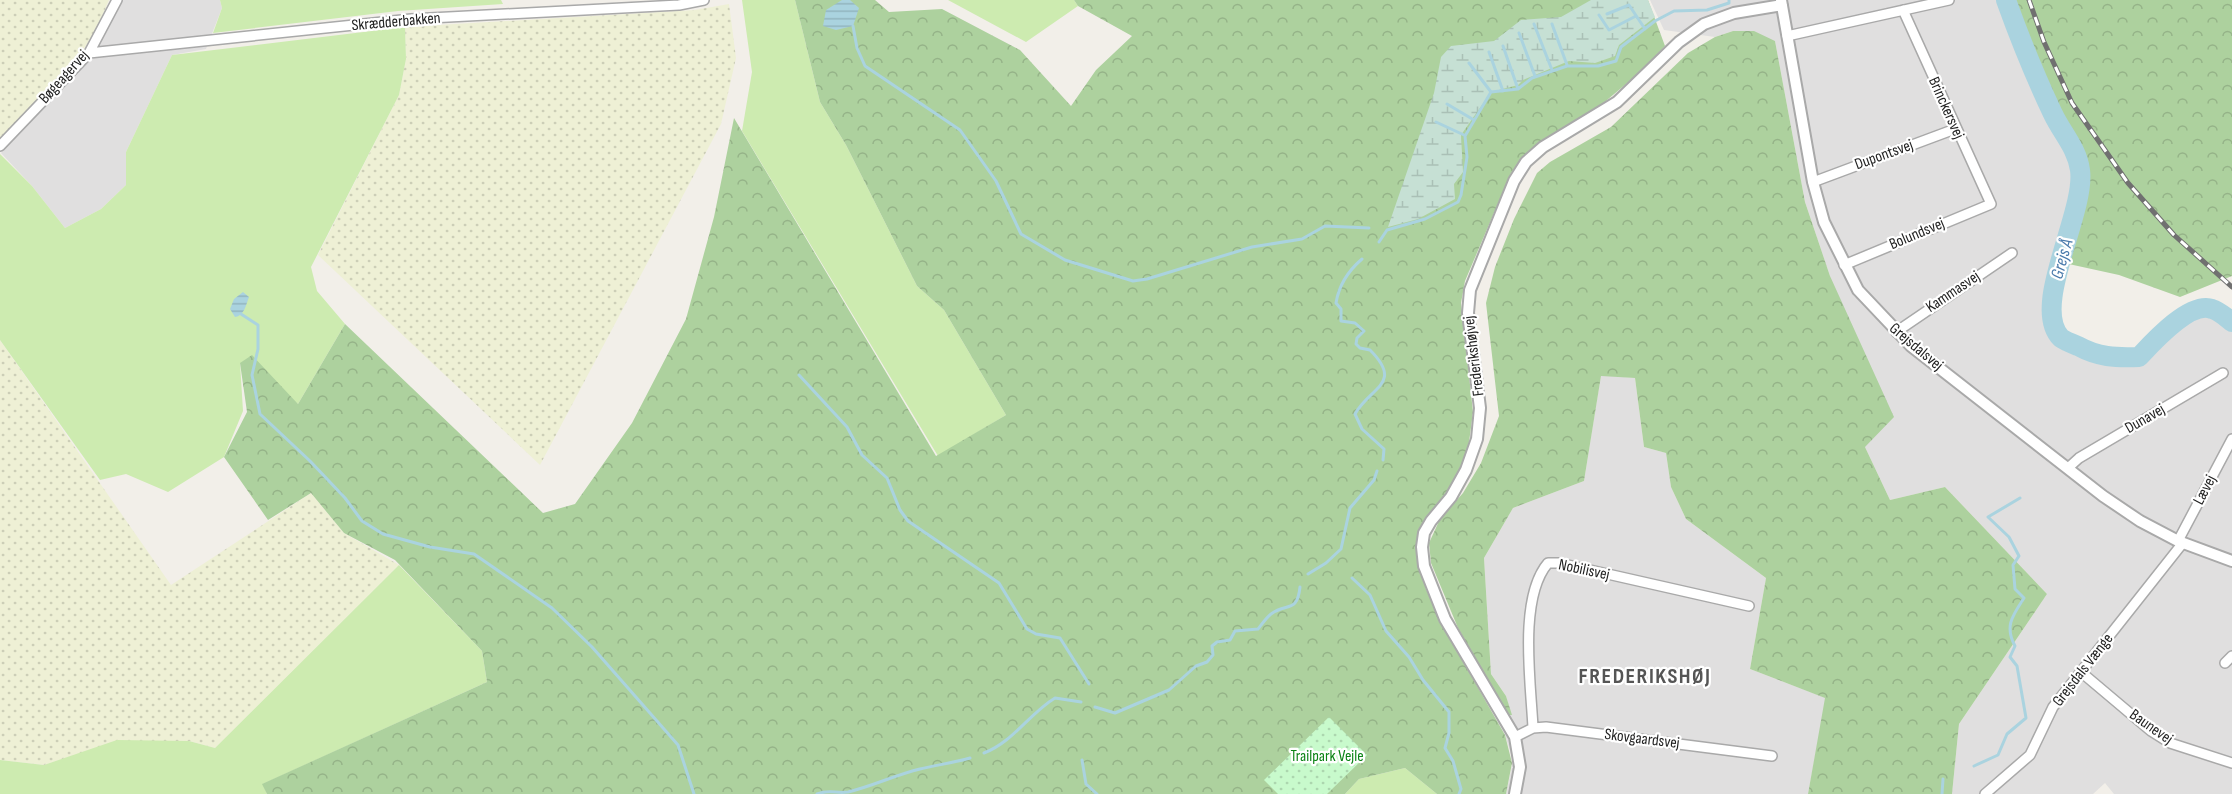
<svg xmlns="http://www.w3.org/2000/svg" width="2232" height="794" viewBox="0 0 2232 794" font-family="'Sofia Sans Condensed',sans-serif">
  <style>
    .residential { fill: #e0dfdf }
    .farmland { fill: url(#farmland-dots) }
    .grass { fill: #cdebb0 }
    .forest { fill: url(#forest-crowns) }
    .wetland { fill: url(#wetland-marsh) }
    .park { fill: url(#park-dots) }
    .water { fill: url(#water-rules) }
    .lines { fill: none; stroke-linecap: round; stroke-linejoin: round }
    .stream { stroke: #aad3df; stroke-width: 3 }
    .river { stroke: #aad3df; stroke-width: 20 }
    .minor-casing { stroke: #a9a9a9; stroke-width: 12 }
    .tertiary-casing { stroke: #a9a9a9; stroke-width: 14 }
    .minor { stroke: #fff; stroke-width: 9 }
    .tertiary { stroke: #fff; stroke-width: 10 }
    .rail-casing { stroke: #707070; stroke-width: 5 }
    .rail { stroke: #fff; stroke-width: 3; stroke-dasharray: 9; stroke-linecap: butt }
    .labels { text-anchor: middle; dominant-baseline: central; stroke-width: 4.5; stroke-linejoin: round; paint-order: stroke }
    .street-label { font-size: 16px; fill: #222; stroke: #fff }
    .park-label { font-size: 16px; fill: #0c8416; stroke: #fff }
    .water-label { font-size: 18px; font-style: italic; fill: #4a7aab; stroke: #fff }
    .district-label { font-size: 22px; font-weight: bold; letter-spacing: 1.5px; fill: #555; stroke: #fff }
  </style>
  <defs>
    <pattern id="farmland-dots" width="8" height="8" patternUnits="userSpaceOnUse" patternTransform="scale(1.5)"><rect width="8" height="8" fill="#eef0d5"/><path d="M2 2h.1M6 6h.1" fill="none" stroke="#ccceb7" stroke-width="1.8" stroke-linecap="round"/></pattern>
    <pattern id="forest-crowns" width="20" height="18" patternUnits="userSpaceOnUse" patternTransform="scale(1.5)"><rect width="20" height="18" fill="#add19e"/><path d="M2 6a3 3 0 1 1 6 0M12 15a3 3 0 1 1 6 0" fill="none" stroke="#95b388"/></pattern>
    <pattern id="wetland-marsh" width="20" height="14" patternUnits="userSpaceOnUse" patternTransform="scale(1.5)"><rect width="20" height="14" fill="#c6e0d4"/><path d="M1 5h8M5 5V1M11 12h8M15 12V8" fill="none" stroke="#aac0b6"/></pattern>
    <pattern id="park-dots" width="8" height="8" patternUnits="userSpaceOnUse" patternTransform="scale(1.5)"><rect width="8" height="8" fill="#c8facc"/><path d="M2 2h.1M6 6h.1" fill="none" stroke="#acd6af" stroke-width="1.8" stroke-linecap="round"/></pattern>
    <pattern id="water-rules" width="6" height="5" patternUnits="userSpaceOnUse" patternTransform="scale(1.5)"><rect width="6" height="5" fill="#aad3df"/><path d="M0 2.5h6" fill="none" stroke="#92b5bf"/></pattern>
  </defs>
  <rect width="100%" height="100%" fill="#f2efe9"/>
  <path class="residential" d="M121,0H220L222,8L206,49L172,55L126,152V185L101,209L65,228L32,186L1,153L86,63Z
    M1650,0H1998L2050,120L2073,158L2076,184L2055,261L2047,303V326L2066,349L2108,362L2134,365L2186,323L2208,312L2232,328V794H2114L2105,783L2093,794H1952L1959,724L2047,594L1945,487L1890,500L1865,447L1830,276L1805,202L1775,41L1733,31L1715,37L1664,30Z
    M1601,375L1635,378L1644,447L1666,453L1671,487L1686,519L1766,578L1750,669L1826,698L1808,794H1506L1513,761L1505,735L1497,721L1511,715L1506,696L1491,674L1484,558L1513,508L1584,481Z"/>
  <path class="farmland" d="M0,0H109L96,30L78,58L0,139Z
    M729,4L736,58L721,124L540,465L318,255L399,95L406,59L405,27L695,10Z
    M0,340L171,585L311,493L344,533L399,565L215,748L189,741L75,755L44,765L0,760Z"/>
  <path class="grass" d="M220,0H501L503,4L398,11L213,33L222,8Z
    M742,0H795L820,102L846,145L917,286L944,310L1006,415L938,456L742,131L752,72Z
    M948,0H1074L1078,6L1026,42Z
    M405,27L406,59L399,95L311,267L317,291L345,324L298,404L240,363L243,411L224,457L168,492L126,474L100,480L0,340V154L32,186L65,228L101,209L126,185V152L172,55Z
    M399,565L482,651L487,682L263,784L267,794H0V760L44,765L117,740L189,741L215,748Z
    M1405,768L1437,794H1345L1359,779Z"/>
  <path class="forest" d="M795,0H875L889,12L942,9L1020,50L1071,106L1096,70L1132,36L1078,6L1074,0H1648L1665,46L1639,73L1594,111L1523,157L1511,173L1465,281L1461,303L1473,412L1468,450L1453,483L1420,531L1416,541V554L1426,589L1445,630L1505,735L1512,763L1506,794H1437L1405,768L1359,779L1345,794H267L262,784L487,682L482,651L395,560L344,533L311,493L268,520L224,457L247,412L240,363L252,355L298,404L345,324L543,513L575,504L632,423L686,319L714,217L734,118L936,456L1006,415L944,310L917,286L846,145L820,102Z
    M1998,0H2232V276L2180,297L2119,275L2055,261L2076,184L2073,158L2050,120Z
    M1733,31H1754L1775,41L1805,202L1830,276L1894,417L1865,447L1890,500L1945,487L2047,594L1959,724L1952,794H1808L1825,698L1750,669L1766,578L1686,519L1671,487L1666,453L1644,447L1635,378L1601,376L1584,481L1513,508L1484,558L1491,674L1506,696L1512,715H1508L1458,628L1431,563L1429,543L1440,519L1463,493L1481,463L1499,416L1486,303L1495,267L1514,219L1537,173L1550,162L1611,127L1688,53L1715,37Z"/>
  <path class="wetland" d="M1591,0H1648L1655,17L1619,45L1615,56L1595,63L1569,61L1523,80L1518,85L1491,92L1461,135L1463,172L1454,184L1455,199L1418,219L1388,227L1434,93L1441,57L1451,46L1494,41L1521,20L1561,17Z"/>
  <path class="park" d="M1329,717L1367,755L1327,794H1278L1264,780Z"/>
  <path class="water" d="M842,0H850L859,8L853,26L836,30L823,26L826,10Z
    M243,292L249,297C246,305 244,316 235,317L230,309L234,299Z"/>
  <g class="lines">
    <path class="stream" d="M1607,14L1629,5L1645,29
      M1599,15L1609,30L1636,16
      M1534,24L1552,70
      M1552,24L1567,65
      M853,26L857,48L865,66L960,130L996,181L1021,234L1065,260L1133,281L1147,279L1252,247L1302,239L1325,226L1369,228
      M1519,33L1535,76
      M1503,46L1518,89
      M1489,52L1503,91
      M1469,63L1491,92
      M1447,104L1474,120
      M1436,122L1464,135
      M1379,242L1387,230L1425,219L1458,202L1461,195L1467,157L1465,136L1491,92L1518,89L1532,78L1567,66H1598L1616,61L1621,47L1655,21L1674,11L1707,10L1729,3V0
      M1362,259C1348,271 1339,284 1336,303L1341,309V321L1355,323L1364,331L1357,338L1356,344L1360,348L1370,350C1404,384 1370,387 1355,414L1362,429L1384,449L1383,460
      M241,314L258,325V349L252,375L260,414L310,461L345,498L362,521L383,534L430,547L474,554L552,608L592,647L678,745L694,794
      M799,375L847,427L862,455L887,478L900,510L908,521L999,583L1027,629L1036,634L1060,638L1089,684
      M1308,574L1326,563L1341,549L1350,508L1374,480L1377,471
      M1352,578L1370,595L1386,631L1409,657L1423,680L1449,712V733L1445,748L1453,761L1461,789L1459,794
      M1095,707L1115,713L1169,690L1196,666L1207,662L1213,655L1212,646L1217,642L1230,640L1235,631L1258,629C1262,624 1266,618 1271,614C1287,602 1297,614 1300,587
      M984,753C1013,742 1030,713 1055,698L1081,702
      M1082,760L1086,784L1097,794
      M1974,766L1998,755L2007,734L2026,718L2017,666L2010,657L2015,646C2004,626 2013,615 2024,598L2015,589L2013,565L2019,556L2009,537L1988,517L2020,498
      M817,794C830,789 836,794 848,792C873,786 895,775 920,769C936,765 953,763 970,758
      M1942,794L1943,779"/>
    <path class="river" d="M2006,0C2020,39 2035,76 2053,114C2062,133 2077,148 2080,170C2086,212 2030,307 2061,338C2065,341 2073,344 2078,346C2098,357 2115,358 2139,357C2153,342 2190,301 2212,309C2219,311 2227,318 2232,322"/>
    <g class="minor-casing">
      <path id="minor" d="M1787,36L1949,0
        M89,53L411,19L679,5L704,0
        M0,146L89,53L117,0
        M1813,182L1955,129
        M1844,265L1991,204L1903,10
        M1896,332L2012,253
        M2068,468L2079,458L2223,373
        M2178,541L2232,439
        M2225,663L2232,656
        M2081,672L2151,731L2170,743L2232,763
        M1533,728C1531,684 1518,598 1548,563H1559L1749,606
        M1515,737L1533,728L1546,727L1772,756
        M1985,794L2030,755L2053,707L2182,544"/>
    </g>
    <g class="tertiary-casing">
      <path id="tertiary" d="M1781,0L1813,182L1824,222L1858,290L1911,346L2103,496L2140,521L2178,541L2232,561
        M1515,794L1520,767L1515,737L1445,619L1424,566L1422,547L1424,533L1431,521L1451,497L1466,470L1477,439L1480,408L1468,313L1470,290L1514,181L1526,162L1543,147L1617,102L1679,42L1704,24L1734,13L1782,5"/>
    </g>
    <use href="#minor" class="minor"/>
    <use href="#tertiary" class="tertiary"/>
    <g class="rail-casing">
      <path id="rail" d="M2029,0L2044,42L2072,103L2128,183L2174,235L2232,287"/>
    </g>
    <use href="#rail" class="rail"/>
  </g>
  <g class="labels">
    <g class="street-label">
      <text transform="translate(396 22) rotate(-5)">Skrædderbakken</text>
      <text transform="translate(64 77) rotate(-48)">Bøgeagervej</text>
      <text transform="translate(1946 108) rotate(66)">Brinckersvej</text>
      <text transform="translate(1884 155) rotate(-20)">Dupontsvej</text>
      <text transform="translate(1917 234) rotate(-23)">Bolundsvej</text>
      <text transform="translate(1953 292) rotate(-34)">Kammasvej</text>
      <text transform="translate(1916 347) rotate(40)">Grejsdalsvej</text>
      <text transform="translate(1474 356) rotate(-97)">Frederikshøjvej</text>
      <text transform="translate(2145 419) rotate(-30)">Dunavej</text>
      <text transform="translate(2205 490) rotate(-62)">Lævej</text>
      <text transform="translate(1584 570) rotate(12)">Nobilisvej</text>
      <text transform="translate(2083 670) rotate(-52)">Grejsdals Vænge</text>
      <text transform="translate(2151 727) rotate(35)">Baunevej</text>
      <text transform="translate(1642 739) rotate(7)">Skovgaardsvej</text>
    </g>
    <g class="park-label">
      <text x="1327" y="756">Trailpark Vejle</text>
    </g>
    <g class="water-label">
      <text transform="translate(2062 259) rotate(-74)">Grejs Å</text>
    </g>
    <g class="district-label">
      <text x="1645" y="676">FREDERIKSHØJ</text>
    </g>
  </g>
</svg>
